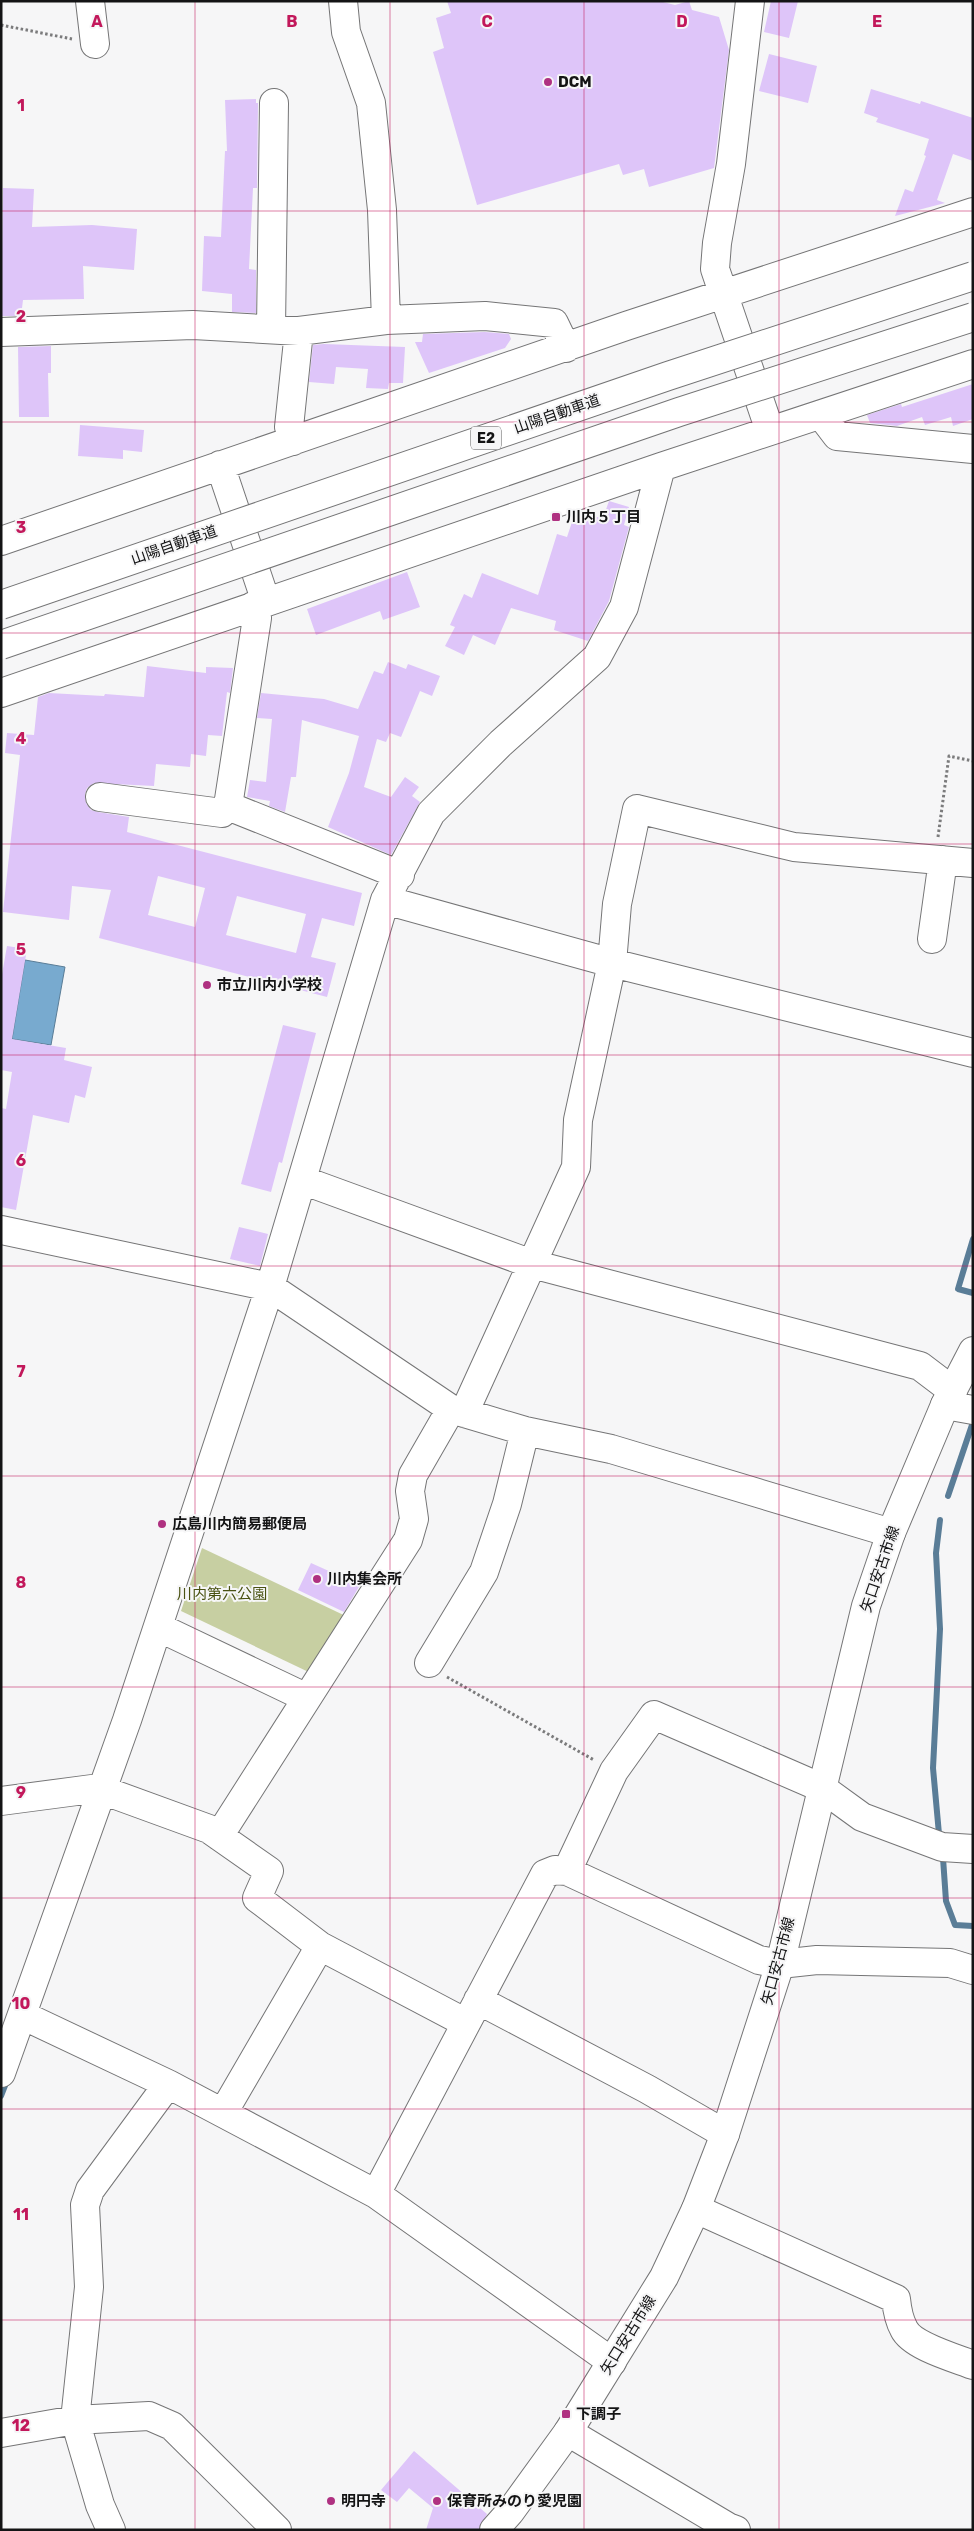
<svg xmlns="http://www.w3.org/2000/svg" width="974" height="2531" viewBox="0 0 974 2531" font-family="Rubik,'Noto Sans JP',sans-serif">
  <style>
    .green { fill: #c7cfa2 }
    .water { fill: #78aacf; stroke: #5a7d97 }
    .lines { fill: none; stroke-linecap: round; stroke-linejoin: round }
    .stream { stroke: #5a7d97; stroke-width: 6 }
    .building { fill: #dec5f9; fill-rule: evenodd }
    .minor-casing { stroke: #757576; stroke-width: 30 }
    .major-casing { stroke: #757576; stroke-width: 30 }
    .path { stroke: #7b7b7c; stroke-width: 3; stroke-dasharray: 2.5 2.5; stroke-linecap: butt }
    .minor { stroke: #fff; stroke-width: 28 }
    .major { stroke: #fff; stroke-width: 28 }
    .highway-bridge-casing { stroke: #757576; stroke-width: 30; stroke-linecap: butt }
    .highway-bridge { stroke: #fff; stroke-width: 28 }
    .grid { fill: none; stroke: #c2185b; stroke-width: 1; stroke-opacity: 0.55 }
    .poi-dot { fill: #af3181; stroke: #f6f6f7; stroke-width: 2 }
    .labels { text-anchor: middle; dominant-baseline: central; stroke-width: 4; stroke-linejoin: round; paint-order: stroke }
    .shield { fill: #f6f6f7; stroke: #585859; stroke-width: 1 }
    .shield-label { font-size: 14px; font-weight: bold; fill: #141415 }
    .poi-label { font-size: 15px; font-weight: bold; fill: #141415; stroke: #f6f6f7; text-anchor: start }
    .street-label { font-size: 15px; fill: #141415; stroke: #f6f6f7 }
    .park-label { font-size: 15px; fill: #4a5212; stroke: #f6f6f7 }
    .grid-label { font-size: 16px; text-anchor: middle; font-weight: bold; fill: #c2185b; stroke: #f6f6f7; stroke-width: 4; stroke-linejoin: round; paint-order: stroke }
  </style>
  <rect width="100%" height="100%" fill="#f6f6f7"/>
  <path class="green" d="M202,1548L352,1619L317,1676L181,1611Z"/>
  <path class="water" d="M25,960L65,967L51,1045L12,1039Z"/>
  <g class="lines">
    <path class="stream" d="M973,1239L958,1289L973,1293
      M948,1496L973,1422
      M939,1834L933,1768L940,1629L936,1553L940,1520
      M943,1858L946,1901L955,1925L973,1926
      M1,2096L8,2078"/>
  </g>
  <path class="building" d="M447,1H659L675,5L689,1L692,10L719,17L729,50L714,168L649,187L644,169L623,175L619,164L477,205L433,52L444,48L436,18L451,13Z
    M771,1H798L789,38L764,32Z
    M769,54L817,66L808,103L759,91Z
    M871,89L920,104L921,101L973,118V161L953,154L937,200L945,203L895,216L905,189L913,192L926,156L924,155L929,139L876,122L878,118L864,113Z
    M256,99V103H258L257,188H253L249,269L256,270V313L232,312V294L202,291L204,236L221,237L225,151H227L225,100Z
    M3,188L34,189L32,227L92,225L137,229L134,270L83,266L84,299L23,300L21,316H1Z
    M485,332L509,334L511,339L505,348L429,373L415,342H422L423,334Z
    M324,344L405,347L403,383H389L388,389L366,388L368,369L336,367L334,384L309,382L313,345Z
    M51,346V373H48L49,417H19L18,347Z
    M973,384V419L953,426L951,417L925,425L922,417L897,426L870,423L867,415L901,404L902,407Z
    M80,425L144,430L142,452L123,450V459L78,456Z
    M609,501L629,507L624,525L629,527L609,601L588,641L554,630L556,621L511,608L495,645L473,635L464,655L445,646L455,627L450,625L464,594L472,598L482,573L538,595L557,534L567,537L575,513L603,518Z
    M407,572L420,607L383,620L380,611L316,635L307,609Z
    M388,662L406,669L408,664L440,676L432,696L420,691L401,737L390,733L386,742L377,739L364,787L391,797L405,777L419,787L412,796L420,802L391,855L328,827L349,773L359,736L302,720L296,777H291L285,812L269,806L270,801L247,797L250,780L266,782L272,719L257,718L261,693L324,699L358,709L374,671L383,674Z
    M147,666L206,673V667L233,668L230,693L227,692L222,736L208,735L206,756L191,754L190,767L156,764L154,786L94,783L87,788L85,794L86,803L91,810L98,812L129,817L127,832L362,893L354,926L322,918L311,957L336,963L327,997L99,938L111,890L72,886L69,920L3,912L20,755L5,753L7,733L34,735L38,697L49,693L104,696L105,694L144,697ZM158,876L205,888L195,927L148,915ZM237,896L306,914L296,953L226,935Z
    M7,946L27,949L12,1039L66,1048L64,1060L92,1067L85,1098L75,1095L69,1123L33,1115L16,1210L1,1207V1108L6,1109L12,1072L1,1070V980Z
    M283,1025L316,1033L282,1163L279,1162L271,1192L241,1184Z
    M239,1227L268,1234L260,1266L230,1259Z
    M311,1563L360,1585L344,1612L298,1590Z
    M414,2451L487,2514L479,2530H426L433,2508L409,2488L397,2502L381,2490Z"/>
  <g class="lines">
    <g class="minor-casing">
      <path id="minor" d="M90,1L95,44
        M343,1L346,32L371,103L382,210L386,320
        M750,1L731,164L717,243L715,269L770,431
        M271,329L274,103
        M1,332L193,325L299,331L386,320L485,316L554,323L566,348
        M821,415L837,436L973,449
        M293,441L289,427L299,331
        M220,465L266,602
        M1,541L626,326L973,212
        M253,606L257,618L228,806L400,875
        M1,693L661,467L973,364
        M100,797L222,813L228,806
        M385,900L612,963L973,1053
        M932,939L943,860
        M302,1180L532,1264L920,1366L953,1391
        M1,1230L270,1287L451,1409L525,1431L611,1449L891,1533
        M945,1405L973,1410
        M464,1413L576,1167L578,1120L612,963L617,904L637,809L794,847L973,863
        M158,1627L307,1698
        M429,1663L484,1572L507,1504L525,1431
        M1,1801L92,1789L102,1790L209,1829L269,1871L257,1898L320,1946L466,2023
        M219,1836L408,1540L414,1519L410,1491L413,1475L451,1409
        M567,1871L614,1771L654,1715L822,1788L862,1817L942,1847L973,1849
        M478,2000L647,2089L725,2134
        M22,2015L168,2084L376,2194L612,2362
        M1,2073L127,1720L270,1287L385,900L431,813L501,743L597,657L624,607L661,467
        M223,2113L320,1946
        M376,2194L545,1874L555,1870L567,1871L759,1960L780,1964L817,1960L950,1963L973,1970
        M696,2209L896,2299C897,2309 899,2320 904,2329C912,2346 955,2358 973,2365
        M568,2432L728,2527L736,2530
        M1,2433L75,2420L149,2416L172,2426L277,2530
        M111,2530L100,2505L75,2420L89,2287L85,2205L90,2190L168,2084"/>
    </g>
    <g class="major-casing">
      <path id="major" d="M494,2530L510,2512L568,2432L664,2277L696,2209L725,2134L780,1964L866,1606L891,1533L945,1405L973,1351"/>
    </g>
    <path class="path" d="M1,25L72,39
      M938,837L949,756L973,761
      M447,1677L594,1760"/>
    <use href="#minor" class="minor"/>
    <use href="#major" class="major"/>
    <g class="highway-bridge-casing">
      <path id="highway-bridge" d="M1,605L668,376L973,276
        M1,645L679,412L973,317"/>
    </g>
    <use href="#highway-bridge" class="highway-bridge"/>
  </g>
  <path class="grid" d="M195,1V2530M390,1V2530M584,1V2530M779,1V2530M1,211H973M1,422H973M1,633H973M1,844H973M1,1055H973M1,1266H973M1,1476H973M1,1687H973M1,1898H973M1,2109H973M1,2320H973"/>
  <g class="poi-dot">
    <circle cx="548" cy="82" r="5"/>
    <rect x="551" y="512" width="10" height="10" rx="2.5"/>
    <circle cx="207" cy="985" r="5"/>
    <circle cx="162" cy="1524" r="5"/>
    <circle cx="317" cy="1579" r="5"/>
    <rect x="561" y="2409" width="10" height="10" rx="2.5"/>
    <circle cx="331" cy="2501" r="5"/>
    <circle cx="437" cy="2501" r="5"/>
  </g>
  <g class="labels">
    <rect class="shield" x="471" y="426.5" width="30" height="23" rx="4"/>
    <g class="shield-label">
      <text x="486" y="438">E2</text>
    </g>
    <g class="poi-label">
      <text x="558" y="82">DCM</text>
      <text x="566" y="517">川内５丁目</text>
      <text x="217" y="985">市立川内小学校</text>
      <text x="172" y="1524">広島川内簡易郵便局</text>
      <text x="327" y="1579">川内集会所</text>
      <text x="576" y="2414">下調子</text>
      <text x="341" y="2501">明円寺</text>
      <text x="447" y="2501">保育所みのり愛児園</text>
    </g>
    <g class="street-label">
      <text transform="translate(557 414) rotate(-19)">山陽自動車道</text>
      <text transform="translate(174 545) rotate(-19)">山陽自動車道</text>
      <text transform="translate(880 1569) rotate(-71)">矢口安古市線</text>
      <text transform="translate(778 1961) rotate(-75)">矢口安古市線</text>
      <text transform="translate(628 2335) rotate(-58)">矢口安古市線</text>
    </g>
    <g class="park-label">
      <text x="222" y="1594">川内第六公園</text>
    </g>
  </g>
  <g class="grid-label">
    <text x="97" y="27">A</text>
    <text x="292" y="27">B</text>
    <text x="487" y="27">C</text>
    <text x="682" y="27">D</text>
    <text x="877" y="27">E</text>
    <text x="21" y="111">1</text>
    <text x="21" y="322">2</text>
    <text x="21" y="533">3</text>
    <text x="21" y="744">4</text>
    <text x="21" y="955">5</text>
    <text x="21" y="1166">6</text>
    <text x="21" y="1377">7</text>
    <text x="21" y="1588">8</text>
    <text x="21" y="1798">9</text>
    <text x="21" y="2009">10</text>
    <text x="21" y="2220">11</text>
    <text x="21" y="2431">12</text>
  </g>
  <rect width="974" height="2531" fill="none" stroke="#141415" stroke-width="5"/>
</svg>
